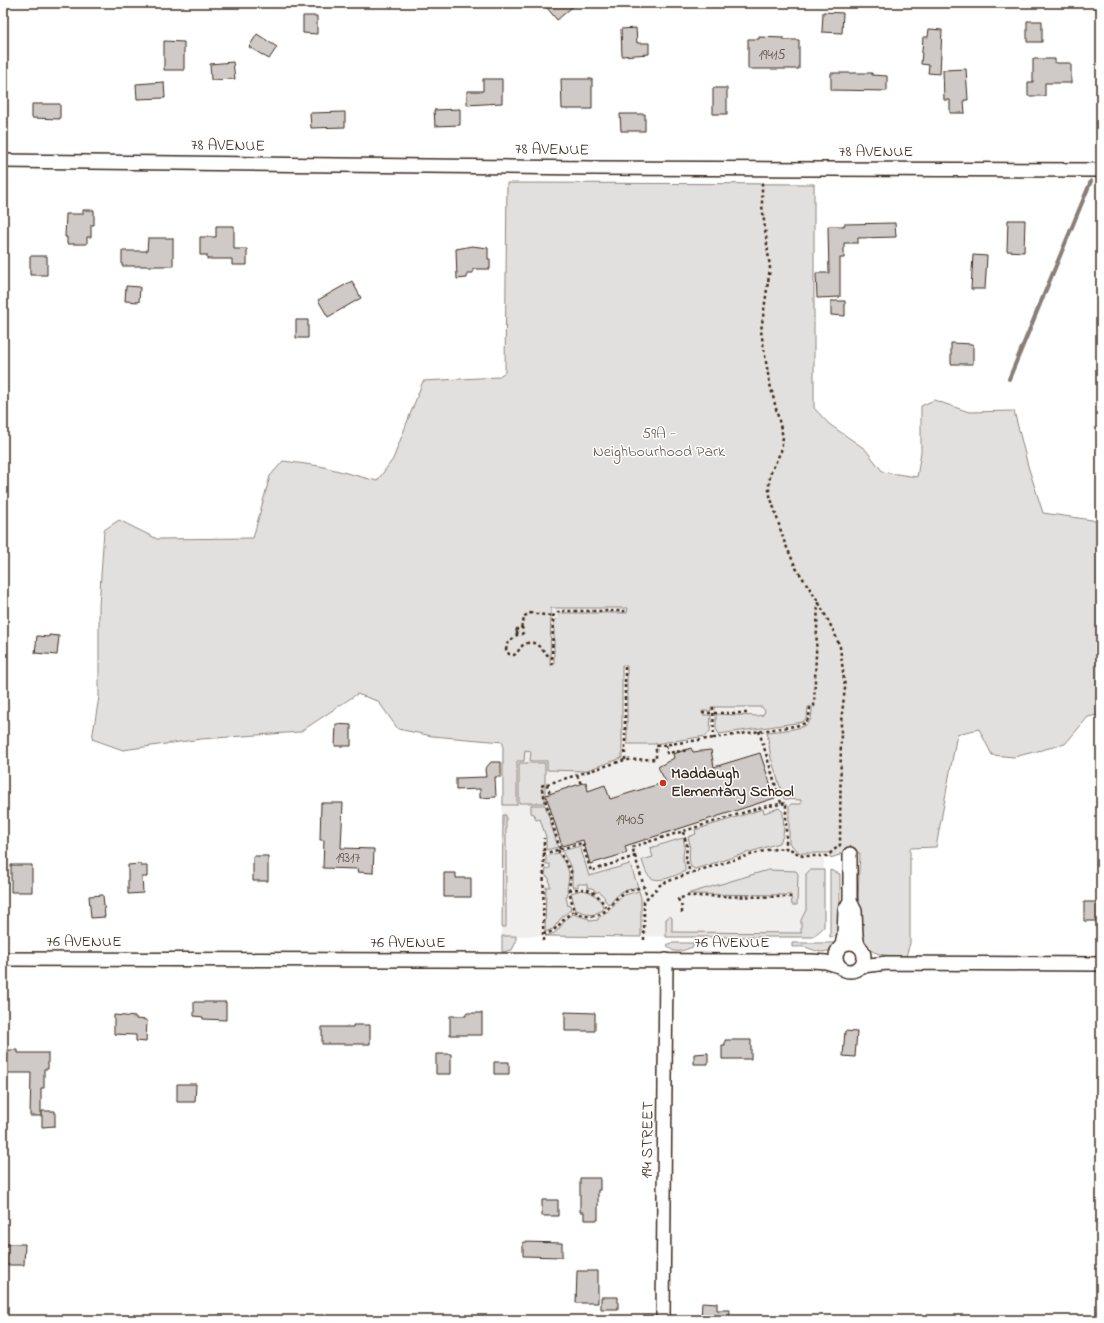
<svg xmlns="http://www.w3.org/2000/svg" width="1104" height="1323" viewBox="0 0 1104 1323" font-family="'Indie Flower',sans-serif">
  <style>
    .built { fill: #f1efee }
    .green { fill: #e2e0de; stroke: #8e857e; fill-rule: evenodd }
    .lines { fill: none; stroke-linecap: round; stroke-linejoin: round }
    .stream { stroke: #887e77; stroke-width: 4 }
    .building { fill: #cfcac7; stroke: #3b2a1e }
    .minor-casing { stroke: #3b2a1e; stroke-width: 16 }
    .path { stroke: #3b2a1e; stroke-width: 2.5; stroke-dasharray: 3 3; stroke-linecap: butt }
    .minor { stroke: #fff; stroke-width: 13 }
    .poi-dot { fill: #c8321e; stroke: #fff; stroke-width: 1.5 }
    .labels { text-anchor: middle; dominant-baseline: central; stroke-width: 3; stroke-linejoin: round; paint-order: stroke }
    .number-label { font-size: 14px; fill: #605248 }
    .street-label { font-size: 16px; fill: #3b2a1e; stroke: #fff }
    .park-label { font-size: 16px; fill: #65584e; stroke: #fff }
    .poi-label { font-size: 16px; font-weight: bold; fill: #3b2a1e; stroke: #fff; text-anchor: start }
  </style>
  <rect width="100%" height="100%" fill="#fff"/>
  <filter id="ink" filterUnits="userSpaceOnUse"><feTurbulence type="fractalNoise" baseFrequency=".025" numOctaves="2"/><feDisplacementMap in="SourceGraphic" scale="8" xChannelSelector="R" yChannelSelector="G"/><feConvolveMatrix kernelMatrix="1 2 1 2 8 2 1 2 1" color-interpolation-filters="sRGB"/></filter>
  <g filter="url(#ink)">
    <path class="built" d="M551,608L823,609L824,927L813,937L502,936V666Z"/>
    <path class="green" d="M507,183L814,184V408L829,424L865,449L883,472L917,477L921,452V406L934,400L969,412L1014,411L1028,466L1043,513L1092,520L1101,524V714L1088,717L1065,744L1014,757L992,755L979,729L957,734L936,847L910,848V943L906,956C892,956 877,957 865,946C855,936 859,870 860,853H840V855L830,858V853H800L789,843V806L791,804H801V800L784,799L771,758L767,732C776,731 804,730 809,722C812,718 812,712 812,707H808L807,717L803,722L719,734L716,729V714L757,716L763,715L765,711L762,707H711V711H702L703,715H711L710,731L706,736L654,744H627V666L622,665V758L584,771L547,770V761H530L531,751L525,750L524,761H517V805H503V742L432,736L398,729L378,701L357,694L300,732L201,739L123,750L92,739L99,697V606L104,530L119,520L157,539L253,538L270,476L283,461L320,466L377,481L393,459L423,381L498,377L505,372ZM551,608H628L627,613H562L554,621V665H550Z
      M519,763H545V803H519Z
      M531,805H545L558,847L546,850V837L540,819L536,820L534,814L531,813Z
      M779,808L783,812C783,822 786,836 779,843L695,869L691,867C687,855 692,848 688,837L696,834L695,830L763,809L764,813Z
      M503,815H506V927H502Z
      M683,838C686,847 683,850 683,858C683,863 686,866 685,871C680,874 673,876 668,878C649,883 647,876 642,860L653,857L650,848Z
      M580,846L589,876L630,864L638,887L620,892L609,905L604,899L605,898L599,891L597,893L594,889L587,887V884H578V887H572V869L562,851Z
      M558,853C561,858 567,864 568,870C571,879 565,887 568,896L566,897L568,906L570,905L571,909L561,918L553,929L545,932L546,887H550L549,878L545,875L546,869L550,868V864H546V856Z
      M768,870L796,871L798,874L797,905H792L791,895L687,894Z
      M810,870H824V927L813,937H666V919L670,916L672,918V932L801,933V920L806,910V874Z
      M830,870L840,874V936L830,937Z
      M581,890C591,890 604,900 603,910L592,915L576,910L571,893Z
      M639,891L641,898V937L545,936C549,935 554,934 557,931C563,925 564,918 573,914L589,919L590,921L598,920V918L610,910L621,896Z
      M502,936H516V942L512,950L502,952Z
      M671,943H693V947C683,950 674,956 667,945Z
      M792,943H833L836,945C826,955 819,952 808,948C803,946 797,947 792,947Z"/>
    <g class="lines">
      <path class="stream" d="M1099,160L1101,155
        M1009,379L1091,181"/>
    </g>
    <path class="building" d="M543,3H577L557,20Z
      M823,12L843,13L842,33L822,32Z
      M303,16H317V34L303,33Z
      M1027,21H1042V42H1027Z
      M636,28L637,43H649V54L622,56L621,29Z
      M929,29L942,30L940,74L928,73L929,65L921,64L923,37H928Z
      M257,34L277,47L269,59L249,47Z
      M759,37L784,38V40H799V69H748V39H759Z
      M164,41L184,42V70H164Z
      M1033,59H1055V63H1071V83H1045V96H1028V82H1033Z
      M233,62L235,79L211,80L210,64Z
      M966,69L968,100H964L965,113H950V100H944L943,70Z
      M831,73H872V75L887,76V91L831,90Z
      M483,79H502V103L467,105V91H483Z
      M561,79H592V109H562Z
      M164,82L165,98L137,99L136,84Z
      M713,88H727V114H713Z
      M32,104H60V119L32,118Z
      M460,109V125L435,126L434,110Z
      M345,112V127L311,128L310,113Z
      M620,114H645V131H621Z
      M83,210H94V225H91V237H87V244H67V237H65L66,214H83Z
      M1008,220H1025L1024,252L1007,251Z
      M895,223L896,237L858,238V243H844V258H840V297L817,298L816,273H829L828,226H844V224Z
      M216,226H234V249H247V265H232V259H207V255H200V237H216Z
      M148,238H173V266H122V251H147Z
      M472,246L488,248V259H490V269H473V273H467V278L457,279L456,249Z
      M973,255L987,256L985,289H971Z
      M30,256H47V275H30Z
      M352,281L361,298L328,317L318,300Z
      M126,286L140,287L139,302L125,301Z
      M831,301H845V316L831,315Z
      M296,320H308V338H296Z
      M951,343L973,344V364H951Z
      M49,635L59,636L57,655L35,653L37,636L49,637Z
      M336,724L351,725V746H335Z
      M691,748L693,752L711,750L714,767L760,753L775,798L625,846L627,853L590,864L583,840L562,846L546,795L586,782L588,791L605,785L610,799L666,782L658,767L674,758L673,754Z
      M491,762H501V777H495L496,797L480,798V789L456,790V778L486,777L485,769Z
      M321,803H343L341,848L374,849L373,873L357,872L358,869L323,868L324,840H320Z
      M253,856H268V881H253Z
      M140,864L141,866H147V877H142L143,893L128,894V865Z
      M11,865H32V892H11Z
      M444,873H456V878H471V897H444Z
      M103,895L105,917L91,918L89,896Z
      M1084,902H1101V921H1084Z
      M194,1002H226V1020L203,1019V1017L194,1016Z
      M565,1012L595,1013V1031H565Z
      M466,1013H482V1035H450V1016H466Z
      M114,1015L136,1017V1019L147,1020L146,1042L136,1041V1035L114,1034Z
      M353,1025H370V1044H322V1027H353Z
      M845,1031L857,1032L855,1057L843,1056Z
      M725,1040H751V1059H722V1045H725Z
      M10,1050H18V1053H48V1069H44V1088H41V1116H30L31,1073H6V1051Z
      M708,1053V1064H694V1054Z
      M436,1054H451V1074H436Z
      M494,1062H509V1074H494Z
      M177,1084H196L195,1102H177Z
      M42,1111H55V1126L42,1127Z
      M580,1178H600V1190H598V1220H584V1212H580Z
      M542,1200H558V1216H542Z
      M523,1242L562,1243V1257L523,1256Z
      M3,1244H25L24,1265H3Z
      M577,1271H598V1303H576Z
      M601,1297H618V1309H601Z
      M702,1302L717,1303V1310H730L729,1320H701Z"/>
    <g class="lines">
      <g class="minor-casing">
        <path id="minor" d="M3,161L591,168L1101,170
          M850,901L855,911L856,935L858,945
          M836 957a14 14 0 1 1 28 0a14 14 0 1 1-28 0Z
          M842,945L844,935L845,910L850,901V854
          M3,959L812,961L826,962L839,966
          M862,966L887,963L1101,964
          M663,1320L666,960"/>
      </g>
      <path class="path" d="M516.5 631a3.5 3.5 0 1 1 7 0a3.5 3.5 0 1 1-7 0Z
        M521,628L525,616L529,613L552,616
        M518,634L507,644L506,650L509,654L514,655C519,652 520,646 525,644C538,638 543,654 552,658
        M552,665L553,616L560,611H626
        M713,707L714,738L795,726L806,723L809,717L810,708L814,706L818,602
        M702,713H749
        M759,731L781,803
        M666,745L667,753L689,750
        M625,760V665
        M577,775L581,784
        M547,784L550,794
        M683,832L687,845L686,859L690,873
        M560,849L541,786L625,760L656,759V746L714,738
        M558,850L571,871L569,890L574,911C589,920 602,917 612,904C615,901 617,897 620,895C626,890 637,889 644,887
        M543,854L582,843L591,871L635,856L632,847L762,807L786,803V848
        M635,856L647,897
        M569,890C590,887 597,891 607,910
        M682,913V907L678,899L687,896L791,897
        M543,934C559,932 560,919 574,911
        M644,940V901L661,884L690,873L767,850L786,848L792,850L800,855L803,856H827L840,845L841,722L845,688L840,647L834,632L818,601L796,568L784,541L769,492V482L771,472L781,451L783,437L769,380L761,331L770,268L762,205V181
        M543,941L544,838"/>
      <use href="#minor" class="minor"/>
    </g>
  </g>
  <circle class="poi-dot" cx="663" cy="783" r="4"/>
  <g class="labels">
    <g class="number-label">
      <text x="772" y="55">19415</text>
      <text x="630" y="820">19405</text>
      <text x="348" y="858">19317</text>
    </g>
    <g class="street-label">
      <text transform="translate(228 146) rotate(1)">78 AVENUE</text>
      <text transform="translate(552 150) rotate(1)">78 AVENUE</text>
      <text x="876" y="152">78 AVENUE</text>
      <text x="84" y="942">76 AVENUE</text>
      <text x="408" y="943">76 AVENUE</text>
      <text x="732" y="943">76 AVENUE</text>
      <text transform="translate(648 1140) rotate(-89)">194 STREET</text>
    </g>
    <g class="park-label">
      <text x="659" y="434">59A -<tspan x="659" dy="18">Neighbourhood Park</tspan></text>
    </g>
    <g class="poi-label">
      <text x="671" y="774">Maddaugh<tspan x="671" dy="18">Elementary School</tspan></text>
    </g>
  </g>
  <rect width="1104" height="1323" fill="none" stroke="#fff" stroke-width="16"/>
  <rect x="8" y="8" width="1088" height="1307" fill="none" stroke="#3b2a1e" stroke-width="1.5" filter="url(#ink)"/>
</svg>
